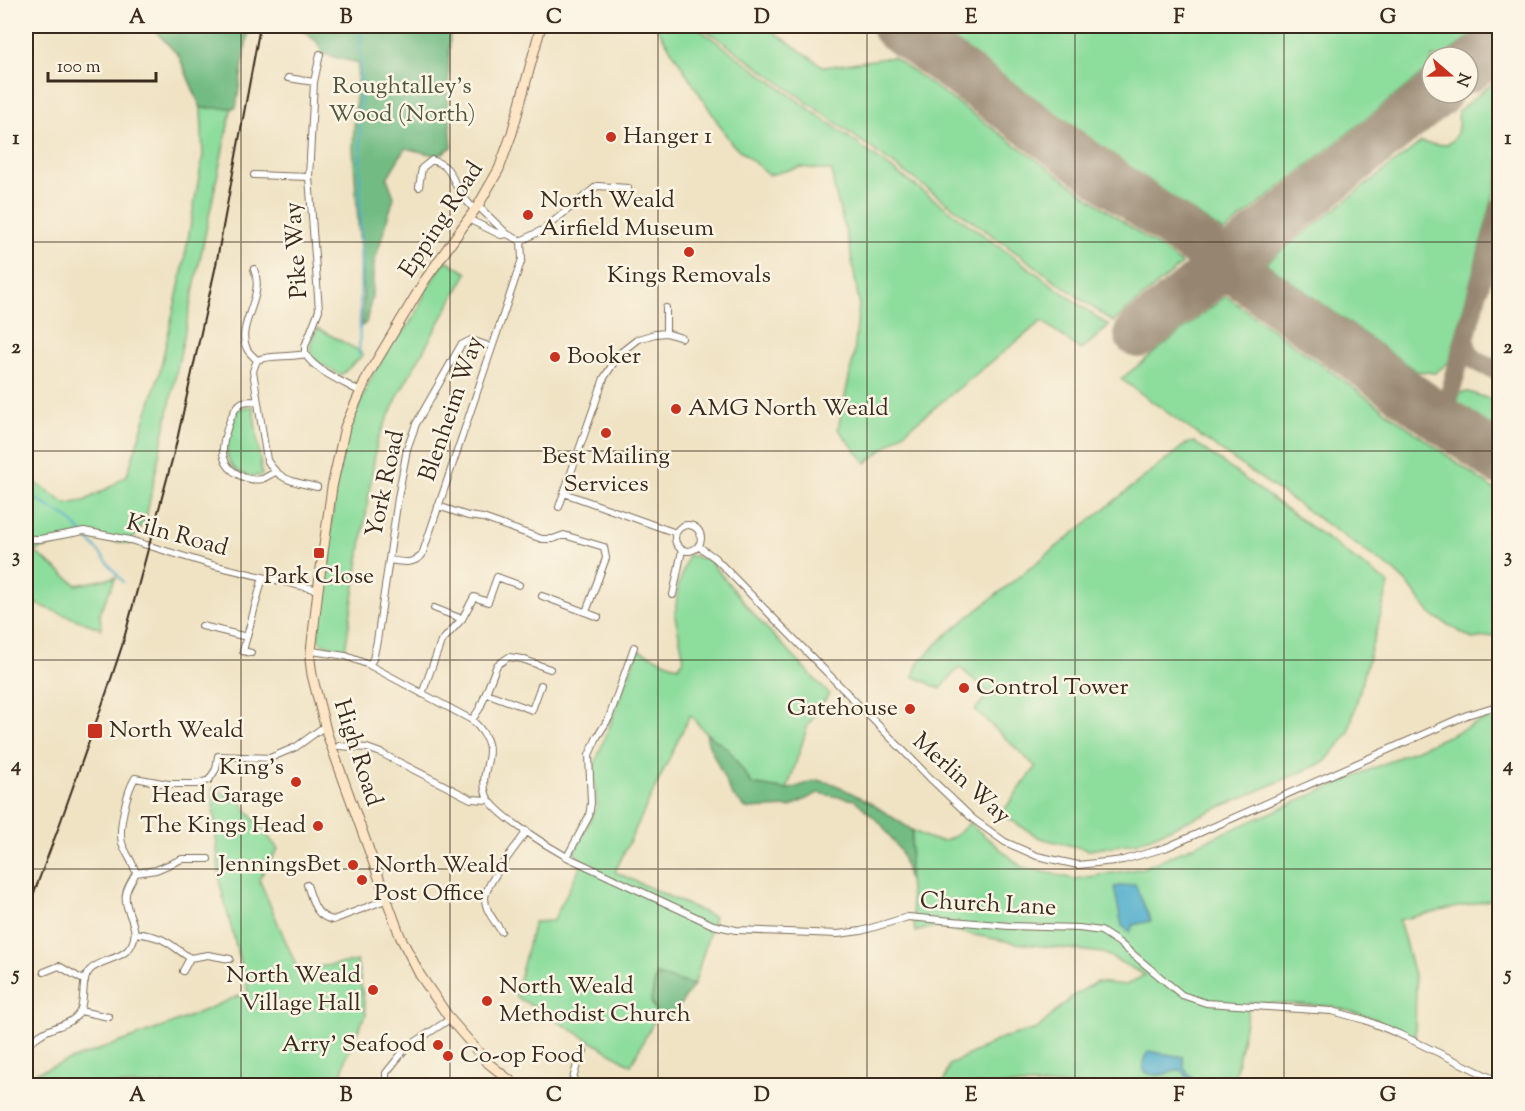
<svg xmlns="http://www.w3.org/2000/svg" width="1525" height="1111" viewBox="0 0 1525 1111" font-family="'Sorts Mill Goudy',serif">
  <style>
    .green { fill: #8ddd9d; stroke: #64845e; stroke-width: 1.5 }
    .forest { fill: #72bc84; stroke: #567351; stroke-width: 1.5 }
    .water { fill: #4eadcc; stroke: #446c75; stroke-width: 1.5 }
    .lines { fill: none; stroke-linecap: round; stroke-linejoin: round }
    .stream { stroke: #4eadcc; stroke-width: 2 }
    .taxiway { stroke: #968671; stroke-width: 20 }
    .runway { stroke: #968671; stroke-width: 48 }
    .minor-casing { stroke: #7a6b58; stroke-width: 8 }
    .secondary-casing { stroke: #7a6b58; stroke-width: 11 }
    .minor { stroke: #fff; stroke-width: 6 }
    .secondary { stroke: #fde5c5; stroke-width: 9 }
    .rail { stroke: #3b2a1e; stroke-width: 2 }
    .grid { fill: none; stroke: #3b2a1e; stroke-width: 1.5; stroke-opacity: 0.55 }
    .poi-dot { fill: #c8321e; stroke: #fcf5e5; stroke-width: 2 }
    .labels { text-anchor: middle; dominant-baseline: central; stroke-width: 5; stroke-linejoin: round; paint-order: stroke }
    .park-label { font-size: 24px; fill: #50573e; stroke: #fcf5e5 }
    .poi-label { font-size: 24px; fill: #3b2a1e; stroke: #fcf5e5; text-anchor: start }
    .street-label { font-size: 24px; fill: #3b2a1e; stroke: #fcf5e5 }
    .neatline { fill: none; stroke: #3b2a1e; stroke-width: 2 }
    .grid-label { font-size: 20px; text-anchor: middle; font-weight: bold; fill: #3b2a1e }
  </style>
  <rect width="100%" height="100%" fill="#fcf5e5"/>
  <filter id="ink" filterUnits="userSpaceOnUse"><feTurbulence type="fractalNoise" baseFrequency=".0167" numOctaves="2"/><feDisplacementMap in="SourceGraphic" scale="12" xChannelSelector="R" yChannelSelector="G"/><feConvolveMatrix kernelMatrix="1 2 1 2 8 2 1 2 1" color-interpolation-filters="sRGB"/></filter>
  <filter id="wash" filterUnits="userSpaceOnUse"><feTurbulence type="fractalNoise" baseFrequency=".008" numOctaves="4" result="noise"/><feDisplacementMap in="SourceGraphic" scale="24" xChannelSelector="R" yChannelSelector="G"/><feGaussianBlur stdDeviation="1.35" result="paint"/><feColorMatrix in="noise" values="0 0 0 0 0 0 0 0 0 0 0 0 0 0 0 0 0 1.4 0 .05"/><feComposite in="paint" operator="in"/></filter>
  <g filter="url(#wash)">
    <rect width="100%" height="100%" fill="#f0e3c4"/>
    <path class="green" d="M151,26L237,82L146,518L130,544L81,536L34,551L77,585L116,577L100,612L101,629L36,604L26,591V476L66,504L84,501L110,487L127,475L159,375L182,273L203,155L201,108L179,56Z
      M656,26H695L1109,326L1081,350L1042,321L866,463L838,429L854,355L859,303L850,248L834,188L832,171L801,167L769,175L731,143Z
      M701,26H765L824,67L893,57L1182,264L1113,322Z
      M934,26H1483L1443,57H1432V66L1224,232L1172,197Z
      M1499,78V175L1449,362L1435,373L1416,371L1266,263L1421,142C1451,150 1461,142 1458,111Z
      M446,260L467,273L399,394L377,441L345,651L321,643L318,638L322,590L336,487L345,444L352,421L371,378L388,348L408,326L417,312L426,290Z
      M1226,296L1499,493V635L1472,639L1430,614L1410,586L1394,571L1197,434L1121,379Z
      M317,328L358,350L363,355L341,375C315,361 301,360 317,328Z
      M1468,392L1499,402V431L1457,403L1458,395L1461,393Z
      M253,406L262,475C254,478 247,476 239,472C217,459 231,430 236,411L240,408Z
      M1194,442L1389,584L1348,734L1325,762L1139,842L1089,850L1040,838L1001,814L1036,767L975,710L989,693L959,667L941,689L913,676L918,663L947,634L1186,444Z
      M688,555L709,560L756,617L829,694L808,725L787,790L752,784L728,749L706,733L690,715L615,872L714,917L694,985L656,975L651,1001L657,1015L631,1065L515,996L534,922L553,921L583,861L574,853L597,806L593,769L638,650L678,667L684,659L675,616L678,588Z
      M1496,715H1499V898L1399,920L1416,982L1415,1038L1370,1017L1331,1006L1250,1002L1233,1085H943L949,1065L1002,1038L1037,1029L1074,995L1096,982L1126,985L1145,975L1103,953L1016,943L933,927L915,932L909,881L912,830C938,845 948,846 969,823L1022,867L1075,879L1143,868Z
      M212,788L239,800L278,849L259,879L298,970L357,961L366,1014L346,1057L339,1085H26L37,1072L174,1023L248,992L220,884Z"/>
    <path class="forest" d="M151,26H249L236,108H201L179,56Z
      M297,26H450L448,98L452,147L438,156L405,148L387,178L394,197L374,264L372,296L366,323L362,326L363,297L353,147L358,63L323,54L317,42Z
      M706,733L728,749L752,784L787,790L817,780L834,784L869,802L912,830L909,881L901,852L882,825L855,800L818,793L790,807L747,809L732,795L708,743Z
      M656,975L694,985L672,1016L657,1015L651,1001Z"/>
    <path class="water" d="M1135,884L1151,921L1133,925L1130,932L1122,926L1114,887Z
      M1149,1051L1183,1057L1184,1067L1195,1082L1193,1084C1187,1080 1187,1074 1181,1070C1169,1072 1155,1080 1144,1071C1142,1063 1143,1058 1149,1051Z"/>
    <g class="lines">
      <path class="stream" d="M359,355C363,245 358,135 361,26
        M26,493L68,518L95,547L123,582"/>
      <path class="taxiway" d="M1500,208L1465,339C1467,361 1480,364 1500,371
        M1443,420L1465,339"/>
      <path class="runway" d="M895,26L1500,461
        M1468,69L1500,44
        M1138,334L1438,93"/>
    </g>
  </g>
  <g filter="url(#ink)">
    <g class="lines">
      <g class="minor-casing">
        <path id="minor" d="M288,78L314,82
          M254,175L309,177
          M419,187L422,168L432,160C454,167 450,179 462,195C466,201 471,205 474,210
          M479,204L480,208L507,234L521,241L544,229L597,186L628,188
          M468,219L501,235L507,234
          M254,269C266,297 235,325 247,349C249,353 254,357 257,360
          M666,333V308
          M305,354V346L319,310L309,177L314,82L320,54
          M305,354C289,358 272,354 257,360L253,371L267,460C279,481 295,482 317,487
          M305,354C316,371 341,381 359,391
          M257,401C253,401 247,401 243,402C231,407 220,446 224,458C228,472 247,482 262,479C265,478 271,474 274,473
          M564,493L676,533
          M438,506L468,516L483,518L542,539H553L564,535L604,547L606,558L586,612
          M559,507L604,378L620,353L638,339L655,334L666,333L682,338
          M675 538a13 13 0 1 1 26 0a13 13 0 1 1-26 0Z
          M26,539H40L84,531L130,540L212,565L318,590
          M698,546L715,558L929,777L973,819L1005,842L1037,856L1078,865L1123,860L1165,848L1467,715L1500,705
          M389,560C402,562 413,565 422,555L522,259L521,241
          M673,595L682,550
          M542,596L598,617
          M434,608L462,619
          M202,626L247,637
          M312,651L346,656L369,665L472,720C506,752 477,765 486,794C492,813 549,847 567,857L713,925L736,930L838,934L861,931L908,917L1009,926L1079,928L1101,931L1118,942L1182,995L1206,1003L1332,1011L1365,1020L1399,1034L1500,1082
          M251,653L243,651L263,577
          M369,665L373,659L377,641L398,498L407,449L416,424L461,345L471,340L486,345
          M486,693L532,710L541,685
          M422,694L441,642L462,619L474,597L488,602L497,577L519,585
          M472,720L480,708L497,665L509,657L522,659L550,669
          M339,746L367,748L381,753L471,799L488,800
          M567,857L589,816L591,803L589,755L597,737L609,718L634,647
          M136,873L156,870L182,859H208
          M307,885C313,901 314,916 333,920L388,899
          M501,931C495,921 485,911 485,898C485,884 518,844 527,831
          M135,933C166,937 166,942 190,958L208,955L230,959
          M183,971L190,958
          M44,972L59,966L85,981
          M80,1011L109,1017
          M26,1044C34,1040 41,1033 49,1030C60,1025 74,1023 80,1011C86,998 80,981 90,970C102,958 124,960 132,944C141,926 123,911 126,894C127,887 132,880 136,873C133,862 126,854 122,843C118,828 127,791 135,778L168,784H197L209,780L216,769L218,756L270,758L296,747L325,726
          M389,1086L386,1083V1073L406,1048L450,1019
          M571,1086L578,1061L584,1051"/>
      </g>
      <g class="secondary-casing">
        <path id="secondary" d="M517,1086L488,1063L450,1019L420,975L400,936L327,734L312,675L310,660L318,590L332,487L345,427L368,375L425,280L479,204L499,169L512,133L541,26"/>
      </g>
      <use href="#minor" class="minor"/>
      <use href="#secondary" class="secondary"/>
      <path class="rail" d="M26,914L58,829L107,691L122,646L175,449L216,265L260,26"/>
    </g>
  </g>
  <path class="grid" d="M241,26V1086M450,26V1086M658,26V1086M867,26V1086M1075,26V1086M1284,26V1086M26,242H1500M26,451H1500M26,660H1500M26,869H1500"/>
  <g class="poi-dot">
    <circle cx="611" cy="137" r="6"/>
    <circle cx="528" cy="215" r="6"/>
    <circle cx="689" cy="252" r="6"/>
    <circle cx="555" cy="357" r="6"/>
    <circle cx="676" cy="409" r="6"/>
    <circle cx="606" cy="433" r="6"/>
    <rect x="313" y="547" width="12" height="12" rx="3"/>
    <circle cx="964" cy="688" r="6"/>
    <circle cx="910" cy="709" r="6"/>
    <rect x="87" y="723" width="16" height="16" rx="3"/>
    <circle cx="296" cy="782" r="6"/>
    <circle cx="318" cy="826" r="6"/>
    <circle cx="353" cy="865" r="6"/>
    <circle cx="362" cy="880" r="6"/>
    <circle cx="373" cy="990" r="6"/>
    <circle cx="487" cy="1001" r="6"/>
    <circle cx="438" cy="1045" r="6"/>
    <circle cx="448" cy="1056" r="6"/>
  </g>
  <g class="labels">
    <g class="park-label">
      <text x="402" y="87">Roughtalley's<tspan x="402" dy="28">Wood (North)</tspan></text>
    </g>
    <g class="poi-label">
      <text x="623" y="137">Hanger 1</text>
      <text x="540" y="201">North Weald<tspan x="540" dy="28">Airfield Museum</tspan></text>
      <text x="689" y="276" text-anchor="middle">Kings Removals</text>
      <text x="567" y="357">Booker</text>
      <text x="688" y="409">AMG North Weald</text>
      <text x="606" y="457" text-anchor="middle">Best Mailing<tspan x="606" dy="28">Services</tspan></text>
      <text x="319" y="577" text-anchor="middle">Park Close</text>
      <text x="976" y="688">Control Tower</text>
      <text x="898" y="709" text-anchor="end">Gatehouse</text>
      <text x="109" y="731">North Weald</text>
      <text x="284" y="768" text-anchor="end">King's<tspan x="284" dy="28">Head Garage</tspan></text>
      <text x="306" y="826" text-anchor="end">The Kings Head</text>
      <text x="341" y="865" text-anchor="end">JenningsBet</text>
      <text x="374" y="866">North Weald<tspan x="374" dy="28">Post Office</tspan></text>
      <text x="361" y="976" text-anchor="end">North Weald<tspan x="361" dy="28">Village Hall</tspan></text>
      <text x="499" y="987">North Weald<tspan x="499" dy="28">Methodist Church</tspan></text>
      <text x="426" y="1045" text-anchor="end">Arry' Seafood</text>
      <text x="460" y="1056">Co-op Food</text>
    </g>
    <g class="street-label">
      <text transform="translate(442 220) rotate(-57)">Epping Road</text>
      <text transform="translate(297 250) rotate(-94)">Pike Way</text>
      <text transform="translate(452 409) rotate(-71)">Blenheim Way</text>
      <text transform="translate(386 484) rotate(-78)">York Road</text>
      <text transform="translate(177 536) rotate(15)">Kiln Road</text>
      <text transform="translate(357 753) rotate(72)">High Road</text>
      <text transform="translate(961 779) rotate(42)">Merlin Way</text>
      <text transform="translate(988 905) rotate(3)">Church Lane</text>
    </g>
  </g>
  <rect width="1525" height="1111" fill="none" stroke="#fcf5e5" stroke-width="66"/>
  <g transform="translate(1450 75) rotate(110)"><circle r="28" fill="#fcf5e5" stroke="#afa495" stroke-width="1.5"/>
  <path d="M0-4.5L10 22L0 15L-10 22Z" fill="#c8321e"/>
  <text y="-9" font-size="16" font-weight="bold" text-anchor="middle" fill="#3b2a1e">N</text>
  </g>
  <path d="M48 72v9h108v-9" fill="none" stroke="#3b2a1e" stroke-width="3"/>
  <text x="57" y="72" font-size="18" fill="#3b2a1e" stroke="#fcf5e5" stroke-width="4.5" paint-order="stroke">100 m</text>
  <rect x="33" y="33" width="1459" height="1045" class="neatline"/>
  <g class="grid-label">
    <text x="137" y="23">A</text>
    <text x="346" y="23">B</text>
    <text x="554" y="23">C</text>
    <text x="762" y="23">D</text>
    <text x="971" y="23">E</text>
    <text x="1179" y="23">F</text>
    <text x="1388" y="23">G</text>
    <text x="16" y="144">1</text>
    <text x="1508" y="144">1</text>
    <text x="16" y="353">2</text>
    <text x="1508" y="353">2</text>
    <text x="16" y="562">3</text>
    <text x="1508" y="562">3</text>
    <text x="16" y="771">4</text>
    <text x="1508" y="771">4</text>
    <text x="16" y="980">5</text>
    <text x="1508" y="980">5</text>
    <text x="137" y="1101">A</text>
    <text x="346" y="1101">B</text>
    <text x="554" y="1101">C</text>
    <text x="762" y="1101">D</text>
    <text x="971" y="1101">E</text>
    <text x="1179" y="1101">F</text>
    <text x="1388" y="1101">G</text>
  </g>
</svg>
